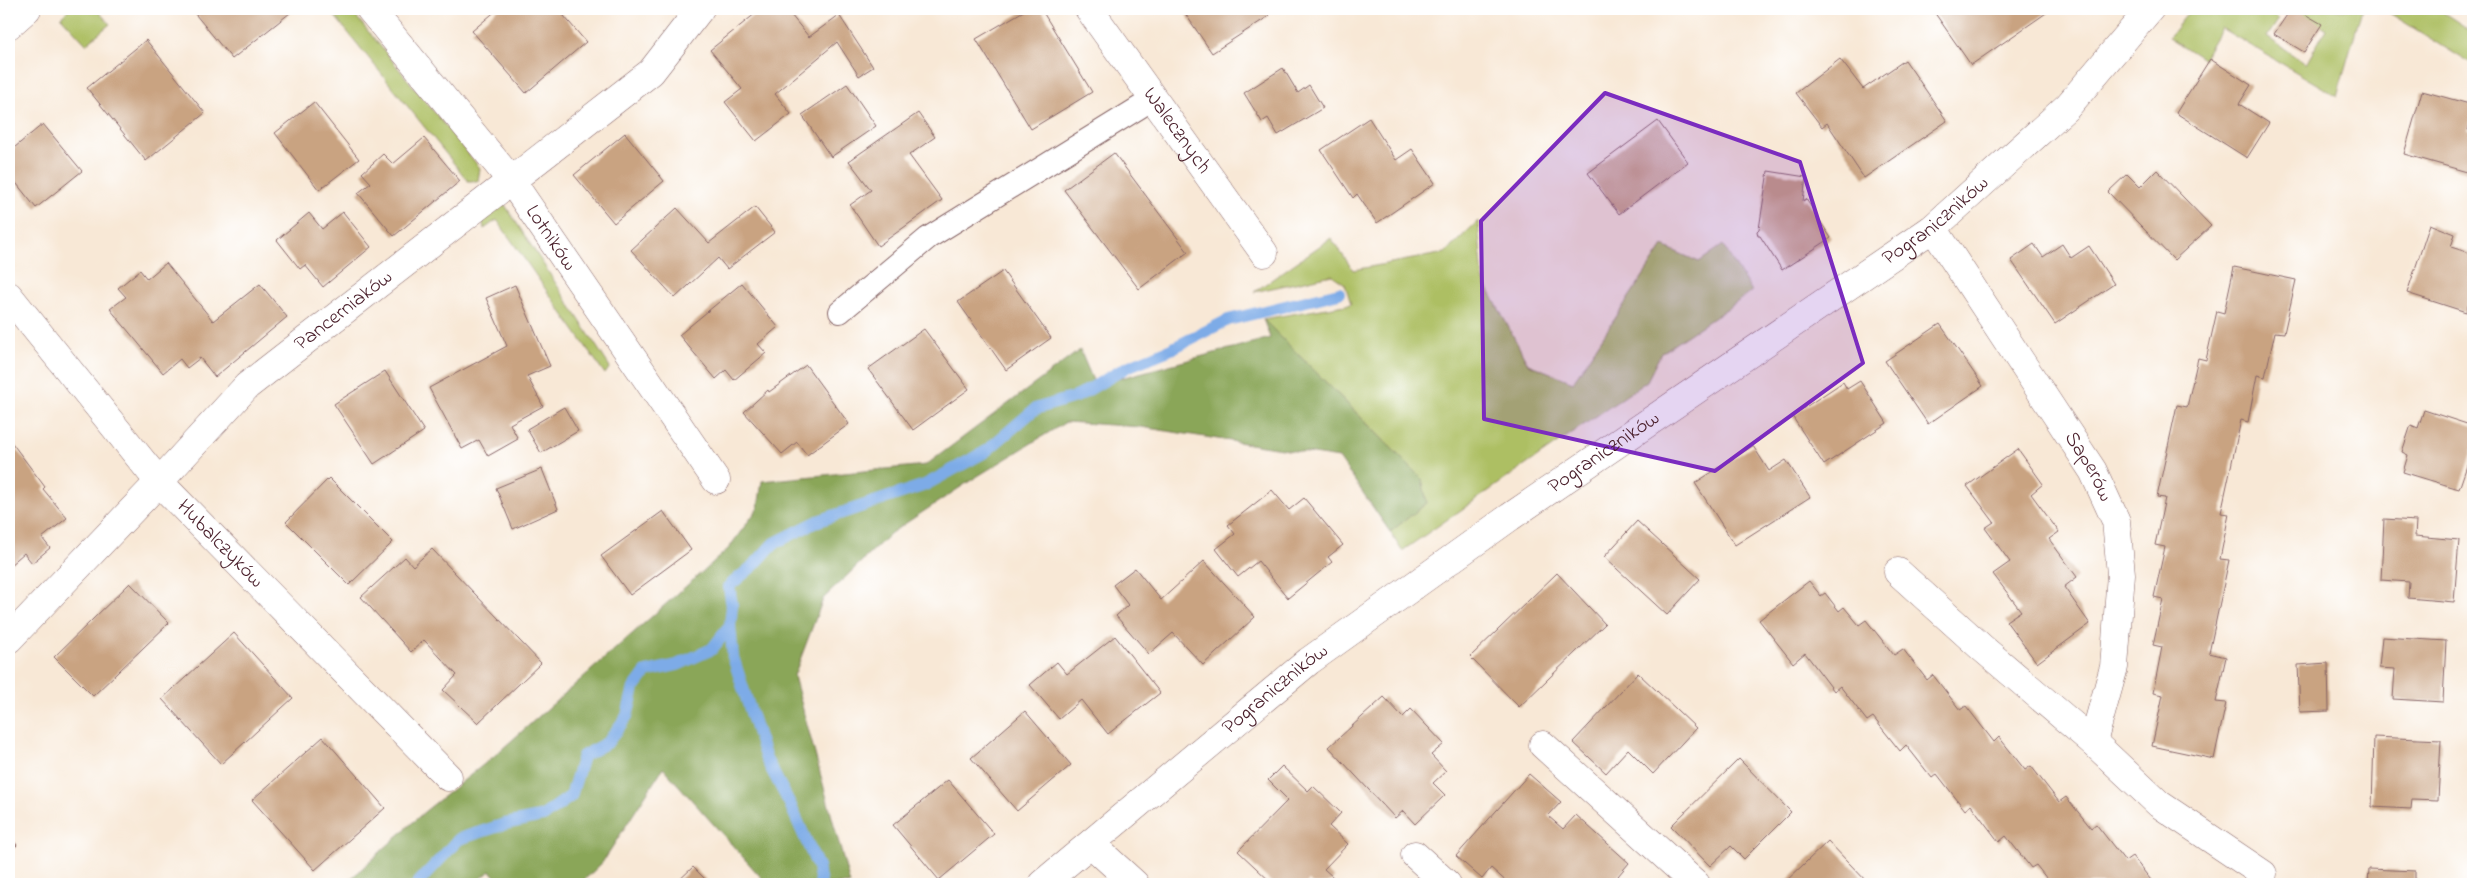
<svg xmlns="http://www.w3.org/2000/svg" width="2482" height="893" viewBox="0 0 2482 893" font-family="'Indie Flower',sans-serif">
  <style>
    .green { fill: #adbf63; stroke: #7c6f47 }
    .forest { fill: #8aa659; stroke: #6a6242 }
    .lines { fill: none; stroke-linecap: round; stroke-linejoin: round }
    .stream { stroke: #7dabe7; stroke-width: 12 }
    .building { fill: #c9a381 }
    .lane-casing { stroke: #876567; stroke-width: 24 }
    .street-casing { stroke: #876567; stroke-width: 29 }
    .lane { stroke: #fff; stroke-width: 22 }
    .street { stroke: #fff; stroke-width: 28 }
    .marked { fill: #7b2cbf; fill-opacity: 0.2; stroke: #7b2cbf; stroke-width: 4; stroke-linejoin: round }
    .labels { text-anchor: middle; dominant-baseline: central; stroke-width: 4; stroke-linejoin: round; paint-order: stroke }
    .street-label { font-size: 21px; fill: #4a1f2b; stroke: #fff }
  </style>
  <rect width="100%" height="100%" fill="#fff"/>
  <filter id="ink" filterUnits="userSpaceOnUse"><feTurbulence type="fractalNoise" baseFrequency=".02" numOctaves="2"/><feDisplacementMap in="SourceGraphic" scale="10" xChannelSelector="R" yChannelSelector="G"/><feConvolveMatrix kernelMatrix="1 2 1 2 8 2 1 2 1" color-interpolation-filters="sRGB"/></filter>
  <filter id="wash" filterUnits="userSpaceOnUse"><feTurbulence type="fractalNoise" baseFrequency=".0096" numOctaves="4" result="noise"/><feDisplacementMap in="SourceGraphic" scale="20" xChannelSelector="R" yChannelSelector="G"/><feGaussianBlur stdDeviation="1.12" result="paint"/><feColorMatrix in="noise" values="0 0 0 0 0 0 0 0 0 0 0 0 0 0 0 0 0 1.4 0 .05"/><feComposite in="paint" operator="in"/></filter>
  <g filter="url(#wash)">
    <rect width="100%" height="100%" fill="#f8e8d6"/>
    <path class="green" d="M69,9H96L110,24L86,44L61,17Z
      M329,9H350L480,168L478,181H468Z
      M2191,9H2262L2279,19L2267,37L2306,64L2326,29L2296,9H2362L2337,96L2221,28L2203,59L2169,37Z
      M2383,9H2438L2473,32V65Z
      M496,203L505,205L610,367L605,374L497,220L484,229L482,218Z
      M1478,221L1483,279L1528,364L1573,382L1663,246L1699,262L1723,245L1752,292L1661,353L1647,381L1402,551L1390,532L1426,503L1422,479L1263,319L1351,304L1345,284L1332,275L1254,292L1331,238L1353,270L1445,253Z"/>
    <path class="forest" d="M1263,319L1422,479L1427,503L1390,532L1339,458L1141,427L1066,422L973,479L891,533L823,599L794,676L850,884H767L663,768L602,863L580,884H502L490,871L475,884H345L424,812L493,757L728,549L758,508L762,481L926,465L1080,350L1095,385L1270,338Z"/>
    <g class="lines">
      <path class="stream" d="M730,626L733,657L766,759L790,804L818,867L821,884
        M417,884L459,839L505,824L543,816L571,796L583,756L608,742L627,716L634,688L646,672L677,665L712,649L730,626L732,606L729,586L754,565L773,544L818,521L925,485L985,452L1035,409L1078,396L1127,367L1169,350L1228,320L1339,293"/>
    </g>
    <g id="blocks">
      <path class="building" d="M191,9H295L232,59Z
        M498,9H558L586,42L526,93L472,31Z
        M761,9H786L809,37L839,15L873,67L859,76L837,42L775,94L791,114L756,141L725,102L742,89L710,50Z
        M1027,9H1041L1092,92L1031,129L976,39Z
        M1182,9H1264L1269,16L1212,53Z
        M1932,9H2052L1971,65Z
        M2291,9H2296L2322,24L2304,52L2274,34Z
        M146,40L205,113L146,161L87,88Z
        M1840,59L1863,89L1905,60L1947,121L1864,178L1827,123L1822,127L1796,93Z
        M2210,59L2251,85L2239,104L2269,123L2247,158L2176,113Z
        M1283,68L1298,93L1309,85L1323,108L1278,135L1268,118L1262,122L1244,93Z
        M847,84L876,126L831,157L802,115Z
        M2422,91L2473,105V114L2468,130L2473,131V151L2467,172L2404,154Z
        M314,102L359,159L319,190L275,133Z
        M918,113L935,137L909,155L942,200L878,246L850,205L871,190L849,161Z
        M1369,118L1396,160L1412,149L1435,183L1377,223L1357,194L1353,198L1321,150Z
        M1658,121L1688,162L1619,214L1588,173Z
        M43,124L82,171L36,208L9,174V152Z
        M625,133L664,181L614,223L574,175Z
        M424,138L460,181L394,236L358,193L371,183L362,173L383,154L393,164Z
        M1114,153L1188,252L1139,289L1064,190Z
        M2157,170L2211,226L2174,260L2108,192L2127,174L2140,187Z
        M1768,171L1806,177L1803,201L1806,199L1831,238L1782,270L1760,236H1758L1757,231L1759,229Z
        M755,207L775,232L727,269L718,258L675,298L631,250L677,208L709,243Z
        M343,212L371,247L323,287L305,265L300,269L277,240L309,213L322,229Z
        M2430,224L2455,234L2451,247L2473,254V291L2466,312L2407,293Z
        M2034,244L2043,257L2062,244L2071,258L2089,246L2114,284L2055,324L2011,260Z
        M166,263L213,321L260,284L287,317L215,377L200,358L187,368L180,359L163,373L110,309L126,297L118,288L140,270L147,279Z
        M2234,267L2296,280L2284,333L2275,332L2265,377L2257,375L2248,422L2241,420L2221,513L2229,514L2220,559L2229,560L2209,653L2226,657L2216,702L2226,703L2214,759L2152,746L2163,695L2153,693L2162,647L2153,645L2163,599L2154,597L2165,547L2155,545L2165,498L2157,497L2177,405L2187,407L2198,358L2206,360L2217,311L2224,313Z
        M1003,271L1051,338L1006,370L958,302Z
        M742,283L778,327L758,344L766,353L734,380L726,370L716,379L679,335Z
        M515,285L550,366L527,376L543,406L510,424L518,439L488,456L479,440L462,449L429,388L507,346L486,298Z
        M1940,324L1983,386L1928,424L1885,361Z
        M924,329L969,389L913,430L868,369Z
        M806,365L849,424L807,455L797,442L782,454L744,412L768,390L769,392Z
        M385,371L424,431L374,464L334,404Z
        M1860,381L1887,423L1824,465L1792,416L1843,382L1847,389Z
        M564,407L578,431L541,453L527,429Z
        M2424,410L2473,426V448L2459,489L2403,472L2408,455L2402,452L2411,425L2418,428Z
        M9,439L45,487L43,489L67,518L42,538L50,548L32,563L24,553L9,566Z
        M1753,446L1769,471L1786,460L1810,497L1735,545L1695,483Z
        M2018,449L2043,484L2031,494L2059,532L2049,539L2077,577L2064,587L2090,624L2037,663L2006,621L2021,611L1993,574L2010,562L1985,528L1994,522L1967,486Z
        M542,469L558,509L513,529L496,488Z
        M329,478L393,542L349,585L286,522Z
        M1272,490L1289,510L1304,498L1343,545L1328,557L1332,562L1288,598L1258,561L1238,577L1216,549L1235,534L1228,525Z
        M663,511L691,550L630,595L601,556Z
        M2384,519L2416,521L2415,536L2459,540L2454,602L2408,598L2409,582L2381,580Z
        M1637,521L1700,579L1667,615L1604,557Z
        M432,549L541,663L478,723L443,690L457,675L424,640L411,652L361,597L405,557L413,566Z
        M1204,561L1255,617L1203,665L1173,633L1149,654L1116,616L1128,605L1113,585L1135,568L1161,600Z
        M1557,573L1605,624L1519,707L1470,657Z
        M1809,581L1821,596L1825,593L1839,611L1844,607L1859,625L1866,620L1894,655L1903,649L1927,680L1933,675L1960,710L1966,706L1994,742L1999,737L2025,770L2031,766L2059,802L2066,797L2091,828L2096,824L2125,861L2132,856L2154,884H2051L2036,865L2031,868L2006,836L1999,842L1971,805L1965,810L1937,774L1932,778L1906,745L1900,751L1873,717L1867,721L1840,686L1834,691L1805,653L1793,663L1759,620Z
        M130,583L169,623L93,696L54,657Z
        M234,633L293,698L221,764L162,699Z
        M1115,636L1160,693L1108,734L1081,700L1059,719L1030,685L1057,662L1067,674Z
        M2382,637L2446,641L2443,702L2393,699L2395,669L2379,668Z
        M2328,663L2329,711L2300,712L2298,665Z
        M1638,673L1696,728L1653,774L1628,749L1606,773L1573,742Z
        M1384,697L1403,717L1411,709L1444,744L1431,755L1446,771L1433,783L1445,795L1415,824L1403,811L1395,818L1329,747Z
        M1025,711L1071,765L1017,811L971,758Z
        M323,737L385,808L315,870L252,800Z
        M2374,737L2441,740L2438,800L2412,799L2411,809L2372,807Z
        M1739,759L1791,812L1744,859L1731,846L1710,866L1671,826Z
        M1282,766L1308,791L1313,786L1341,813L1329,826L1348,844L1324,869L1334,878L1328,884H1312L1309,881L1305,884H1273L1238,851L1288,800L1268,780Z
        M1529,774L1561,802L1548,816L1563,829L1576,815L1629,863L1618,876L1627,884H1509L1491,868L1482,879L1456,856Z
        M948,780L994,834L939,880L893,825Z
        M9,836L17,845L9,853Z
        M1828,841L1869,884H1783Z
        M693,867L710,884H675Z
        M2369,869L2415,871V884H2368Z"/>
    </g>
  </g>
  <g filter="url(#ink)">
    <use href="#blocks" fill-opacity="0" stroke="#876567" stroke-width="1"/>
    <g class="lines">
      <g class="lane-casing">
        <path id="lane" d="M840,312L928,238L1153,99"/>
      </g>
      <g class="street-casing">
        <g id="street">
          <path id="s1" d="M370,9L510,179L716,480"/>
          <path id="s2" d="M1089,9L1264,253"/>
          <path d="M9,25L27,9"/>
          <path id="s3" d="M1933,228L2093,471L2116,521L2121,574L2114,667L2093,742L2159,804L2263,874"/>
          <path id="s4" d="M9,296L159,482L448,777"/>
          <path d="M1898,572L1981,647L2093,742"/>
          <path id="s5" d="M9,639L159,482L247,386L651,72L700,9"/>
          <path d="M1543,745L1696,884"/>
          <path d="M1091,844L1135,884"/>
          <path d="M1415,855L1447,884"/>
          <path id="s6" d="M1042,884L1309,661L1510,517L1933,228L2068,106L2150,9"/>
        </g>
      </g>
      <use href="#lane" class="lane"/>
      <use href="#street" class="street"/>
    </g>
  </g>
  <path class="marked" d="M1605,93L1800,162L1863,363L1715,471L1484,419L1481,221Z"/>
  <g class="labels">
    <g class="street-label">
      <text stroke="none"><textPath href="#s2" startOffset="150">Walecznych</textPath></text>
      <text stroke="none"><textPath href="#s6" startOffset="1114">Pograniczników</textPath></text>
      <text stroke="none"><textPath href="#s1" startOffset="292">Lotników</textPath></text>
      <text stroke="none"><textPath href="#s5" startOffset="470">Pancerniaków</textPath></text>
      <text stroke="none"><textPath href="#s6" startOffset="709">Pograniczników</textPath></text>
      <text stroke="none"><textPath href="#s3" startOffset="285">Saperów</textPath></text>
      <text stroke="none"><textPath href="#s4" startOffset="326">Hubalczyków</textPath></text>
      <text stroke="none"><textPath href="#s6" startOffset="304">Pograniczników</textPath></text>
    </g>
  </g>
  <rect width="2482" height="893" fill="none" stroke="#fff" stroke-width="30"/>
</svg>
